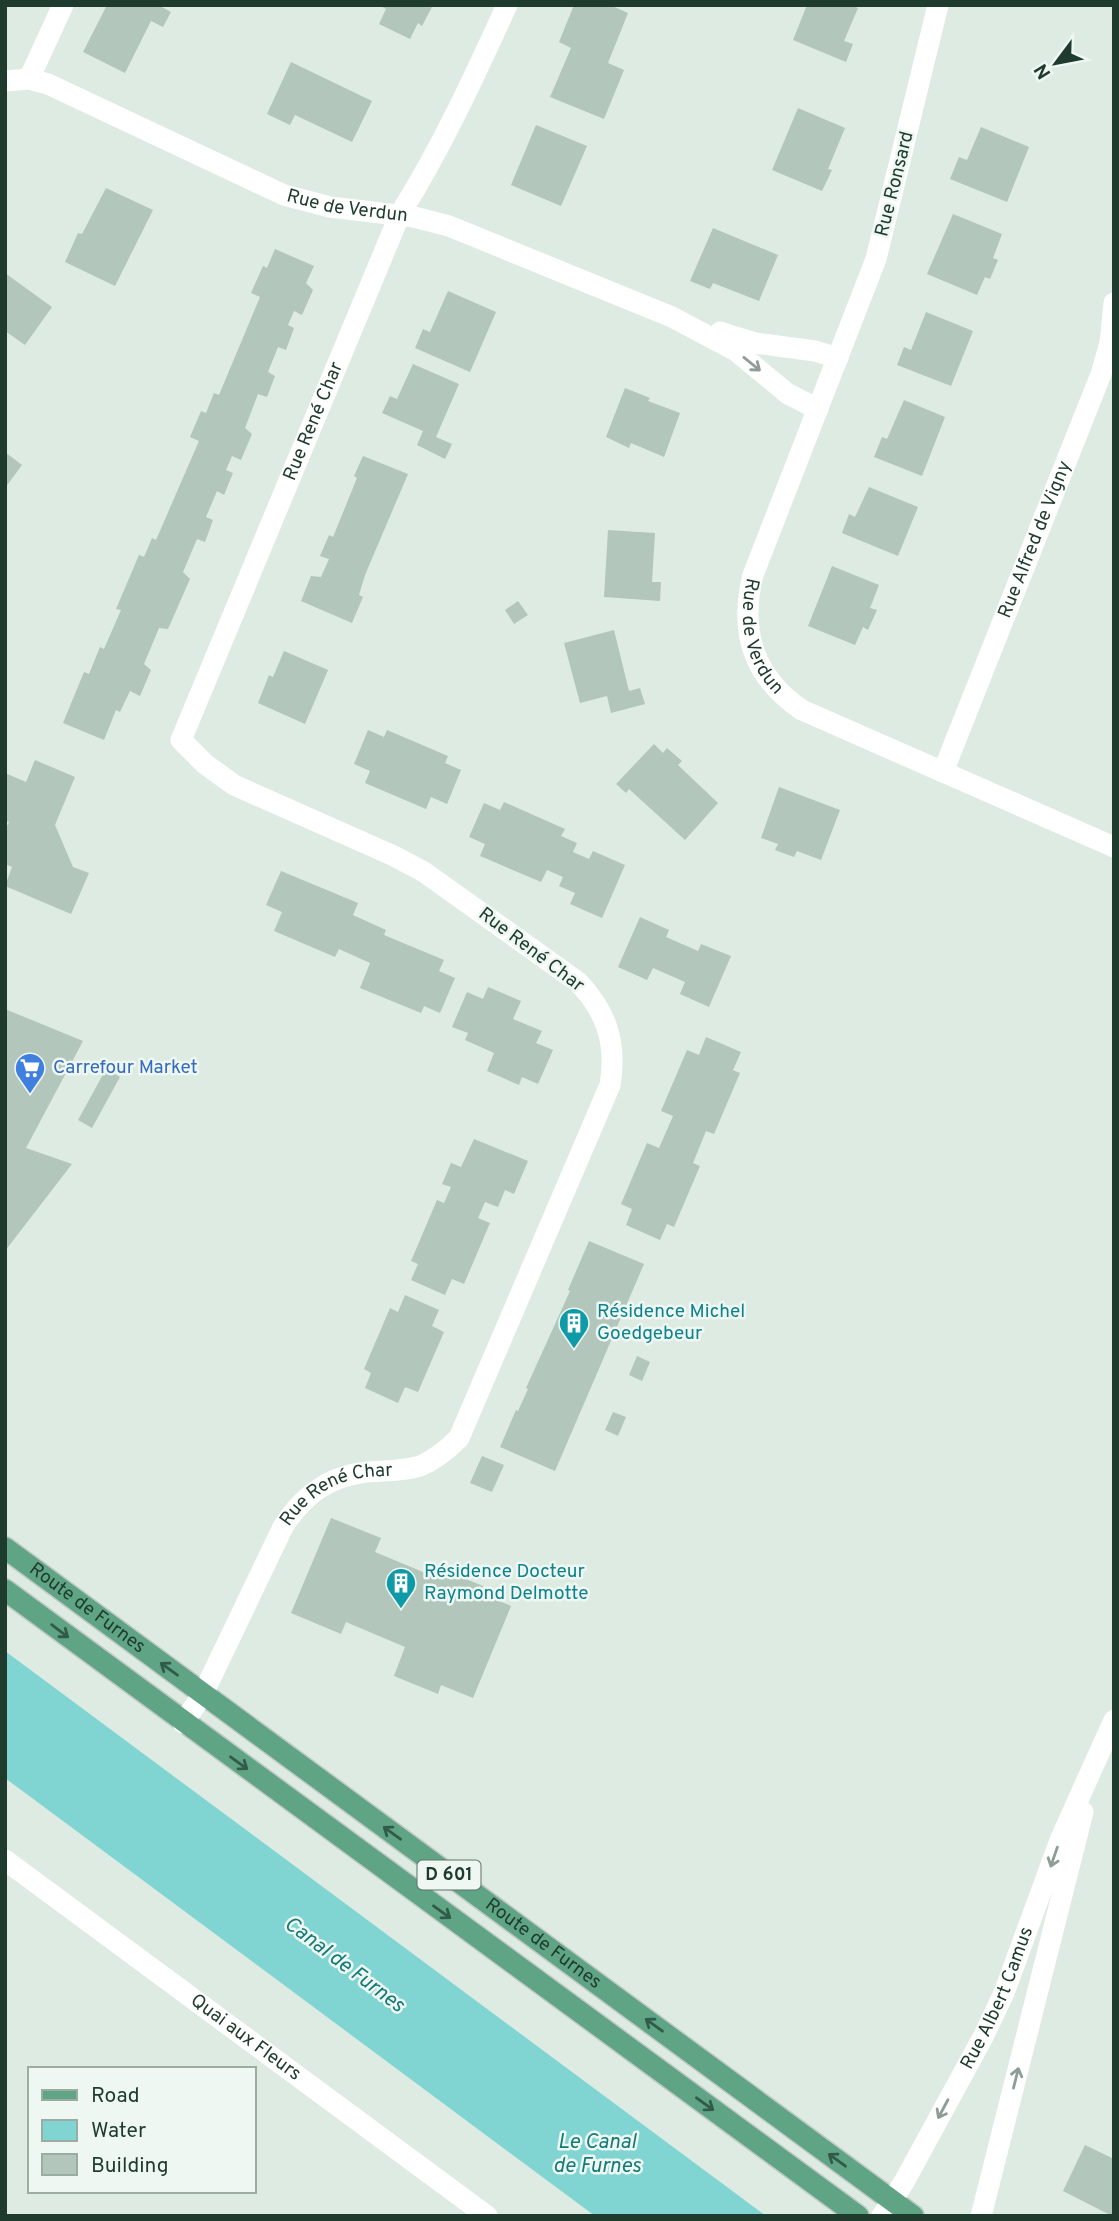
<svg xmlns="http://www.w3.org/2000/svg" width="1119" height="2221" viewBox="0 0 1119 2221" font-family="Overpass,sans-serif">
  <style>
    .water { fill: #80d5d3 }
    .building { fill: #b3c6bb }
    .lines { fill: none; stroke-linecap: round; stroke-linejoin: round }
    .primary-casing { stroke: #c0c8c4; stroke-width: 24 }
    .minor { stroke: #fff; stroke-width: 21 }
    .primary { stroke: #5ea485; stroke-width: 21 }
    .oneway { stroke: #8e9d96 }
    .oneway2 { stroke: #315a48 }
    .labels { text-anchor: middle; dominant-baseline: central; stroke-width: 5; stroke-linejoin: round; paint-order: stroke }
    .shield { fill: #eef7f1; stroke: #5c7368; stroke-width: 2 }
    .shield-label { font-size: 18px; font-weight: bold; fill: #1e3b2e }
    .street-label { font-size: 19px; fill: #1e3b2e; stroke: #eef7f1 }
    .shop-label { font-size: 19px; fill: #366cbe; stroke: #eef7f1; text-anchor: start }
    .culture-label { font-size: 19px; fill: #0d838f; stroke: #eef7f1; text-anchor: start }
    .water-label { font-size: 21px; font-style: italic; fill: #147b79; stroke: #eef7f1 }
  </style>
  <rect width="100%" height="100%" fill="#ddebe2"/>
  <path class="water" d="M5,1651L766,2216H595L5,1778Z"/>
  <path class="building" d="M107,5H158L171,12L163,27L151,21L125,73L83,52Z
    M379,5H433L422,26L418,23L410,39L379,24L386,9Z
    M574,5H610L628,13L608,63L624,70L604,119L550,97L571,48L559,42Z
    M807,5H851L858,8L844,41L853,44L846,62L793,40Z
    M291,62L372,101L352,142L295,115L290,125L267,114Z
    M798,108L845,128L828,169L832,170L822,191L772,170Z
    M536,125L587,146L561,206L511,185Z
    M981,127L1029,147L1007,202L950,179L959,157L967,160Z
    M106,188L153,210L115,286L65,262L78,233L82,234Z
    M953,214L1002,234L993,258L998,260L990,279L985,277L977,295L927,274Z
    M713,228L778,255L759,301L713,283L710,289L690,281Z
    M275,249L314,266L306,283L313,290L302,315L294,311L288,325L294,328L286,350L278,347L268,372L275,376L267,397L258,394L245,428L252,434L241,460L232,456L226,470L233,473L224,495L217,491L206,517L213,520L205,542L197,539L183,572L190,579L168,629L159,628L144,664L151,670L140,696L130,691L120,712L116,710L104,740L63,723L84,672L89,674L100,647L104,649L121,610L116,609L139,555L144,557L152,538L156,540L199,441L190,437L201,411L206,413L214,393L219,395L260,297L251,293L263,266L267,268Z
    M5,273L52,307L25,345L5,331Z
    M448,291L496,312L470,372L415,348L423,329L430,332Z
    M926,312L973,331L951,386L897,365L904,347L911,350Z
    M413,364L459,384L436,437L452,444L445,459L417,445L423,431L382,413L390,396L397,399Z
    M625,388L650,398L648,401L680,413L664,457L631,443L629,448L606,437Z
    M904,400L945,417L922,476L874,457L882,437L887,439Z
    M5,452L22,465L5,488Z
    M363,456L408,474L365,575L359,595L363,597L352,623L301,601L311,576L321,577L329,559L320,556L329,535L333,537L357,478L354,476Z
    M869,487L918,507L898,556L842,533L849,514L855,517Z
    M608,530L655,533L652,582H661L660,601L604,597Z
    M832,566L879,585L870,608L877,610L868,630L863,627L855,645L808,626Z
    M518,601L528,615L514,624L505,610Z
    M614,630L629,691L640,688L645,704L611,713L607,696L580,703L564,643Z
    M284,651L328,670L305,724L258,703L269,675L273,677Z
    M368,730L384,737L387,730L448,756L445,763L461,770L447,804L431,797L426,809L365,783L370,771L354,764Z
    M654,744L663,753L667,748L682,761L678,765L718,803L685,840L629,789L626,793L616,784Z
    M35,760L75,777L55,825L73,867L89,873L71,914L5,886L12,867L5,864V830L9,822L5,821V773L26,782Z
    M779,787L840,810L821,860L797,851L794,857L775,850L778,844L761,838Z
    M504,802L565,829L561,836L577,843L573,852L589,859L593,851L625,865L602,918L570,904L575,893L559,886L563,877L547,870L541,882L480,856L485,844L469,837L484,803L500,810Z
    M281,871L358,903L353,915L386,930L384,935L444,960L439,971L455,978L440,1013L424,1006L421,1013L360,988L370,963L339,949L335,957L274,931L282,912L266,905Z
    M640,917L669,930L666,937L698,951L701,944L731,956L709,1007L680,994L685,982L653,968L647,980L618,967Z
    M488,987L521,1001L513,1019L542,1031L536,1043L553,1050L538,1084L522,1077L519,1085L487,1071L494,1053L465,1040L468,1033L452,1027L467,992L483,999Z
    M5,1009L83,1041L26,1148L72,1164L5,1251Z
    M706,1037L741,1052L733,1070L740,1073L714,1134L706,1131L693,1163L700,1166L674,1227L667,1224L660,1240L626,1225L632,1209L621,1204L647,1143L659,1148L673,1116L661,1111L687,1050L699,1055Z
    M106,1069L120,1077L92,1128L78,1120Z
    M474,1139L528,1161L514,1194L505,1190L498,1207L485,1202L478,1218L490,1223L464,1284L452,1279L445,1295L411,1280L418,1264L411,1261L437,1200L444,1203L451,1187L442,1184L451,1163L461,1167Z
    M589,1241L644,1264L555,1471L500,1447L516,1410L518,1411L528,1389L526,1388L570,1291L568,1290Z
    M405,1295L439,1310L432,1326L444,1332L418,1392L405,1387L398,1403L365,1388L371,1373L364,1369L390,1308L398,1312Z
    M637,1356L650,1362L642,1381L629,1375Z
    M613,1412L626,1417L618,1436L605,1430Z
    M482,1456L504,1465L492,1492L470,1483Z
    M331,1518L381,1538L375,1552L435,1577L439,1568L483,1586L480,1593L511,1606L473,1698L441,1685L438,1694L394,1676L405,1647L346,1622L341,1634L291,1613Z
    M1085,2145L1114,2159L1112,2216L1063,2191Z"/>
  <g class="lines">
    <g class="primary-casing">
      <g id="primary">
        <path id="s7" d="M5,1548L913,2216"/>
        <path d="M5,1590L858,2216"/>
      </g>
    </g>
    <g class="minor">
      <path id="s1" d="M938,5L876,259L753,575C739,631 753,677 802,710L1114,847"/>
      <path d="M29,79L63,5"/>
      <path id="s2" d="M5,81L29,79L48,84L284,195L330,207L414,217L449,226L672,317L736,351L788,394L818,409"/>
      <path d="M720,332L755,343L815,351L838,358"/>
      <path id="s3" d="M943,772L1101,374L1110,343L1114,303"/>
      <path id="s4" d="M183,1723L203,1694L283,1527C300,1499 326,1478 360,1473C380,1470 401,1472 420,1466C435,1460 448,1449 459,1438L610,1085C617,1044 607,1012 578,982L424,872L394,856L234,785L205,764L181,740L400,214C442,147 474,77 507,5"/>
      <path id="s5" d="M5,1860L487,2216"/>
      <path id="s6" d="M882,2216L904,2182L983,2037L1004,1993L1060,1840L1114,1720"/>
      <path d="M981,2216L1083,1812"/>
    </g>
    <use href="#primary" class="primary"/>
  </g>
  <defs><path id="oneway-shaft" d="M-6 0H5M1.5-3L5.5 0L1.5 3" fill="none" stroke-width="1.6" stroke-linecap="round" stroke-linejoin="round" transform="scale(1.75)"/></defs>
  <g class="oneway">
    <use href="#oneway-shaft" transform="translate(752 364) rotate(39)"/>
    <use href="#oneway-shaft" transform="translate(1054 1857) rotate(109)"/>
    <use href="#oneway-shaft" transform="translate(1016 2078) rotate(-76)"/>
    <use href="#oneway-shaft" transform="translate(943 2109) rotate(118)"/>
  </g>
  <g class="oneway2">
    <use href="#oneway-shaft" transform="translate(60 1631) rotate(37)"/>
    <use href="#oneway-shaft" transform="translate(169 1669) rotate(-144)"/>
    <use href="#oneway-shaft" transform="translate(239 1763) rotate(36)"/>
    <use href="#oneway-shaft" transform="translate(392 1833) rotate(-144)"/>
    <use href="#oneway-shaft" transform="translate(442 1912) rotate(36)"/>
    <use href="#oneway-shaft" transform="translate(654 2025) rotate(-144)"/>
    <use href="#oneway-shaft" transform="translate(705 2104) rotate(36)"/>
    <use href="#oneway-shaft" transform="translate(837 2160) rotate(-144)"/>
  </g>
  <defs>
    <g id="supermarket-pin" transform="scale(1.575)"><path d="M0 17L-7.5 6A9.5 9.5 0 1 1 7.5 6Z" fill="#3f7fe0" stroke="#eef7f1"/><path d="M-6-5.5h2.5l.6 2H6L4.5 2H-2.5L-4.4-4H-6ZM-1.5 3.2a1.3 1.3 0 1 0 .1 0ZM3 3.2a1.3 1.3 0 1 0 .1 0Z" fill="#fff"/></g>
    <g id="building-pin" transform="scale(1.575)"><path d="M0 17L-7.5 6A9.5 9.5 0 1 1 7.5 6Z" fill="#0f9aa8" stroke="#eef7f1"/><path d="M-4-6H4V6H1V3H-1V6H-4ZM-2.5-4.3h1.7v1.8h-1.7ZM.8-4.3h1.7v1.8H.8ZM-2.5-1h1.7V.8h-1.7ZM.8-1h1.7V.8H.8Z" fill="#fff"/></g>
  </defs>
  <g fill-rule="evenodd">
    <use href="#supermarket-pin" x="30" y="1068"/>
    <use href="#building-pin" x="574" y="1323"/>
    <use href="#building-pin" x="401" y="1583"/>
  </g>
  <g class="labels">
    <rect class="shield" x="417.5" y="1860.5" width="63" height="29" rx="5"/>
    <g class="shield-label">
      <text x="449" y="1875">D 601</text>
    </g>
    <g class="street-label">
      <text transform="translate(895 184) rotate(-76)">Rue Ronsard</text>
      <text stroke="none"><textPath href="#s2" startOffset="369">Rue de Verdun</textPath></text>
      <text stroke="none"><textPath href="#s4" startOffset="1736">Rue René Char</textPath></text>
      <text stroke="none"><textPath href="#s3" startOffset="250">Rue Alfred de Vigny</textPath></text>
      <text stroke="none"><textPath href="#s1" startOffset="665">Rue de Verdun</textPath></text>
      <text transform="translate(531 950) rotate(37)">Rue René Char</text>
      <text stroke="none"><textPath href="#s4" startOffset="287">Rue René Char</textPath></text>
      <text stroke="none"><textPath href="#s7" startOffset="102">Route de Furnes</textPath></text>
      <text stroke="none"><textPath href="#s7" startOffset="668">Route de Furnes</textPath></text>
      <text stroke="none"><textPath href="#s6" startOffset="247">Rue Albert Camus</textPath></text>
      <text stroke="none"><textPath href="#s5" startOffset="299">Quai aux Fleurs</textPath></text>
    </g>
    <g class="shop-label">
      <text x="53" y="1068">Carrefour Market</text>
    </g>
    <g class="culture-label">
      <text x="597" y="1312">Résidence Michel<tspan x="597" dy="22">Goedgebeur</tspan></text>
      <text x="424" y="1572">Résidence Docteur<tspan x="424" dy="22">Raymond Delmotte</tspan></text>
    </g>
    <g class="water-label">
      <text transform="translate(344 1965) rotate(37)">Canal de Furnes</text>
      <text x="597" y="2142">Le Canal<tspan x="597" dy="24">de Furnes</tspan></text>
    </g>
  </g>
  <rect width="1119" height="2221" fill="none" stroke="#1e3b2e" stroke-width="14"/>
  <rect x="28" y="2067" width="228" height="126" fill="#eef7f1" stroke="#9baca3" stroke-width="2"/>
  <rect x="42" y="2090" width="35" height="10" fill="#5ea485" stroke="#9baca3" stroke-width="2"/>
  <text x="91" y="2102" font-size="21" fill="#1e3b2e">Road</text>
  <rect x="42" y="2120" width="35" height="21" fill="#80d5d3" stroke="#9baca3" stroke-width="2"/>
  <text x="91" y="2137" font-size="21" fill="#1e3b2e">Water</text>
  <rect x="42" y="2154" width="35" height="21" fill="#b3c6bb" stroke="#9baca3" stroke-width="2"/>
  <text x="91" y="2172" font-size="21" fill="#1e3b2e">Building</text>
  <g transform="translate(1056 63) rotate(238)" stroke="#eef7f1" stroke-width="5" paint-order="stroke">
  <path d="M0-5L12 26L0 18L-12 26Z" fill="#1e3b2e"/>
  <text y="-10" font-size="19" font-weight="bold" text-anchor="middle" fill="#1e3b2e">N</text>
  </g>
</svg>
